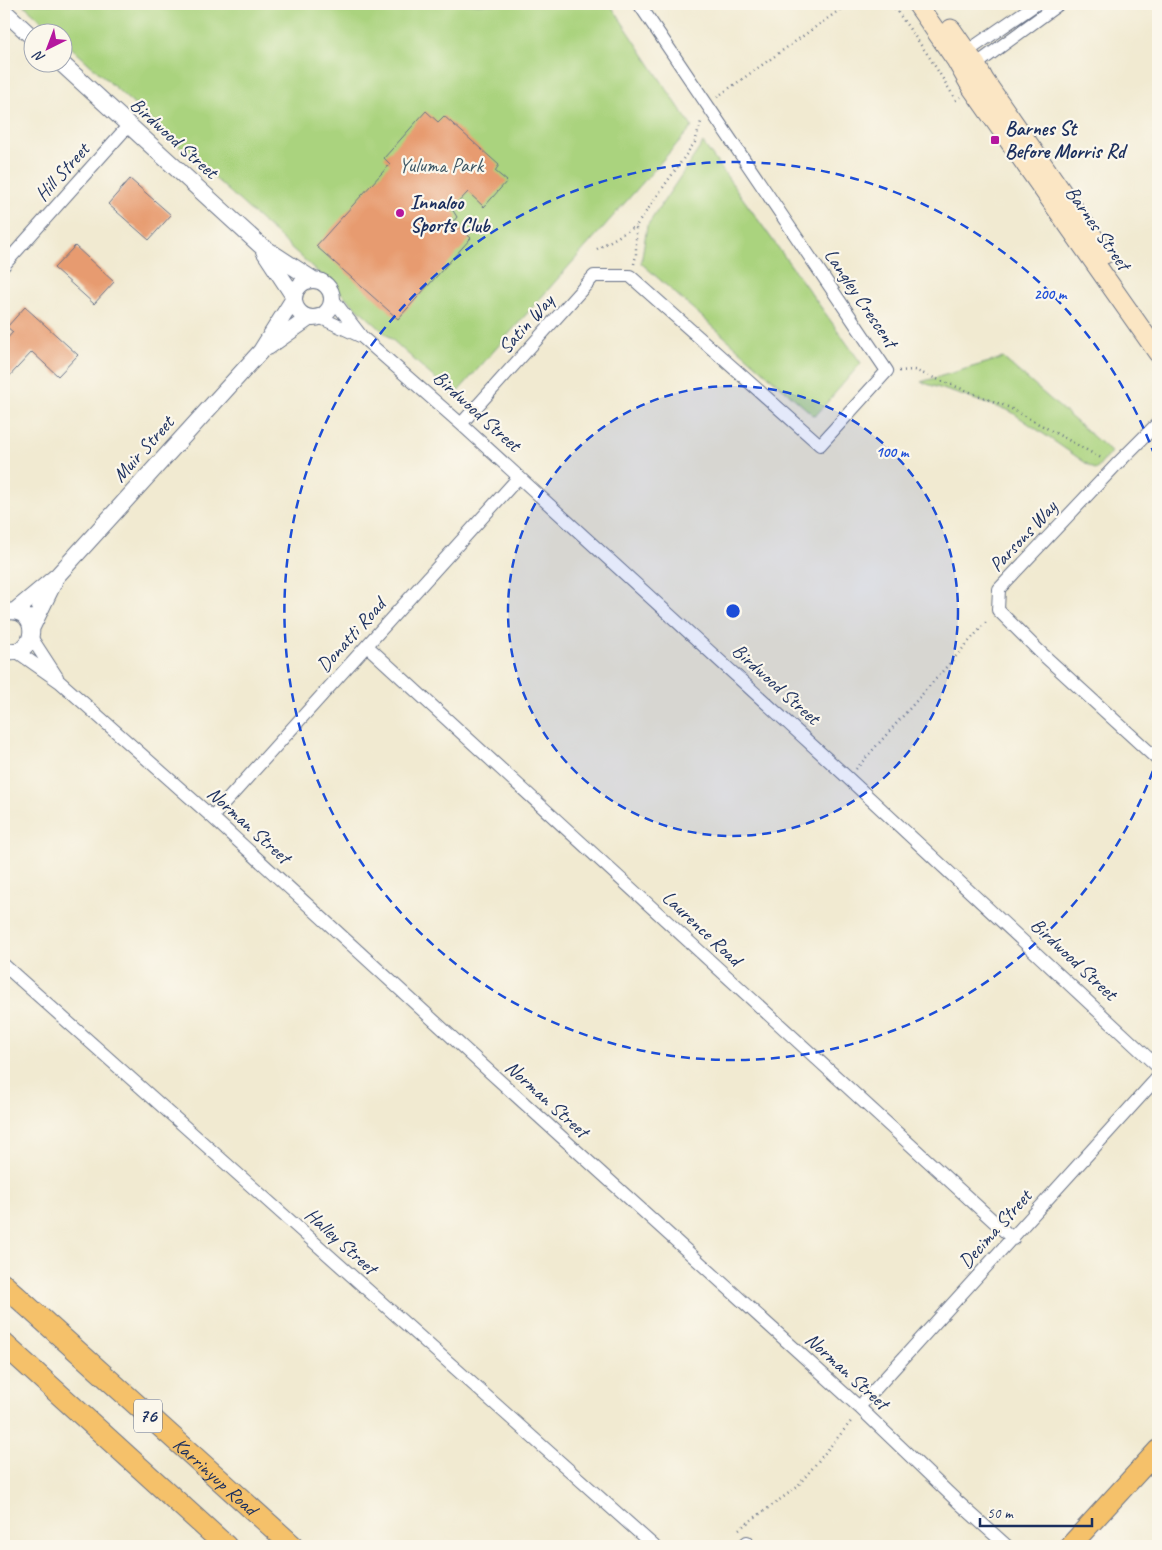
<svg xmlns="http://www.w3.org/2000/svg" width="1162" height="1550" viewBox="0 0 1162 1550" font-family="Caveat,sans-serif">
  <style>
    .green { fill: #aad37e; stroke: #62816e }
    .building { fill: #e79b70 }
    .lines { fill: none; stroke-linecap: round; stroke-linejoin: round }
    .minor-casing { stroke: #667086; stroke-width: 14 }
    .tertiary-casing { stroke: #667086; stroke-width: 18 }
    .secondary-casing { stroke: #667086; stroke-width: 21 }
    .primary-casing { stroke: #667086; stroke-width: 22 }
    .trunk-casing { stroke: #667086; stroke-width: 23 }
    .path { stroke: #667086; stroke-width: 2.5; stroke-dasharray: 1 4; stroke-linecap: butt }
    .minor { stroke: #fff; stroke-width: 12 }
    .tertiary { stroke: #fff; stroke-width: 16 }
    .secondary { stroke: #fbe6c4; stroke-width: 19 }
    .primary { stroke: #f5c16b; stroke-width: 20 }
    .trunk { stroke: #f5c16b; stroke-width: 21 }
    .ring { fill: none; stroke: #1d4ed8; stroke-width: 2.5; stroke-dasharray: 9 6 }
    .poi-dot { fill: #b5179e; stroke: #fbf7ec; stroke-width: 2 }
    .labels { text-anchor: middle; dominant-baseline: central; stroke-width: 4.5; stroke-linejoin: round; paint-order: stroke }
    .shield { fill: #fbf7ec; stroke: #5e6b89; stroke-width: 1 }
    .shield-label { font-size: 19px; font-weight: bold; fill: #1b2f5e }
    .poi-label { font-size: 20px; font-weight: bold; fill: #1b2f5e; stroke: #fbf7ec; text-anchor: start }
    .street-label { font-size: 20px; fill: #1b2f5e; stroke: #fbf7ec }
    .park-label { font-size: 20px; fill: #3f5866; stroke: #fbf7ec }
    .centre { fill: #1d4ed8; stroke: #fbf7ec; stroke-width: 2.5 }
    .ring-label { font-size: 15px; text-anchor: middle; font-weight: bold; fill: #1d4ed8; stroke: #fbf7ec; stroke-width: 4.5; stroke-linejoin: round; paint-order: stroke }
  </style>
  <rect width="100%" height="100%" fill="#fbf7ec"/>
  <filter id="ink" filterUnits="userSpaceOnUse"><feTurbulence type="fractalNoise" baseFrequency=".02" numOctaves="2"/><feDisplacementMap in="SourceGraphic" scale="10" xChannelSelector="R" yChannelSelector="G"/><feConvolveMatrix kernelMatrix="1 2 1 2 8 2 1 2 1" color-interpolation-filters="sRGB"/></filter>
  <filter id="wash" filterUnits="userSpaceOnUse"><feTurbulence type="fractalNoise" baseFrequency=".0096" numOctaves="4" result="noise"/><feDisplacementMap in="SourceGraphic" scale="20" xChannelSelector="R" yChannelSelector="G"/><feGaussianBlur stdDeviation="1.12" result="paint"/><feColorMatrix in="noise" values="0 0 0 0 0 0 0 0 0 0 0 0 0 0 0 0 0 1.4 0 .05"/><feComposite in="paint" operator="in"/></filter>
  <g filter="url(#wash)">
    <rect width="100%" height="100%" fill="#f1ead1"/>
    <path class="green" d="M23,4H610L692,127L454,396L63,40L62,32H54Z
      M703,143L861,363L817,414L813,415L641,263L647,226Z
      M1003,358L1111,452L1096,470L1010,411L921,382Z"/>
    <g id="blocks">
      <path class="building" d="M426,111L438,122L444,116L499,165L495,171L507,181L484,207L468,192L452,209L457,217L453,222L471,238L398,319L316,246L390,164L384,158Z
        M130,179L171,215L149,240L108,204Z
        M75,246L114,282L94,304L54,268Z
        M25,307L78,355L58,376L32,352L4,382V342L13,332L7,327Z"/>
    </g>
  </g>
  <g filter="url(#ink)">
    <use href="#blocks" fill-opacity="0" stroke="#667086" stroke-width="1"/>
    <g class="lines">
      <g class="minor-casing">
        <path id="minor" d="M962,55L1036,4
          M970,69L1059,4
          M4,265L128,126
          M332,298L362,337L461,424L848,778L1158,1067
          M319,317L360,336
          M1158,423L1116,465L999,589L998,610L1039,651L1158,760
          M461,424L594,276H630L820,445L887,371L639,4
          M31,637L57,677
          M367,646L1013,1239
          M16,651L60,682L212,817L491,1073L859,1407L958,1502L1007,1546
          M212,817L518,478
          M4,965L654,1546
          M859,1407L1158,1077
          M743,1546L747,1542"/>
      </g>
      <g class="tertiary-casing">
        <path id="tertiary" d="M4,11L32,37
          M60,62L260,245L312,279
          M264,251L293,295
          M294 299a19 19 0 1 1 38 0a19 19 0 1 1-38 0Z
          M268,347L309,318
          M15,611L57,576L261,351L293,300
          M32,627L54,582
          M4,650C39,660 41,605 6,612"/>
      </g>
      <g class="secondary-casing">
        <path id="secondary" d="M917,4L956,60L972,88L1158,353
          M951,29L976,65L984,80L1105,254"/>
      </g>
      <g class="primary-casing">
        <path id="primary" d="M1070,1546L1158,1450"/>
      </g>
      <g class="trunk-casing">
        <g id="trunk">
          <path id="s1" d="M4,1285L293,1546"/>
          <path d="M4,1344L226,1546"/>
        </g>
      </g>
      <path class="path" d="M892,4L930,58L956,100L960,97
        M717,97L848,4
        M597,249L636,226
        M634,264L636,255V226L695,142L701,122
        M899,371L914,370L1008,407L1103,459
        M856,769L988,620
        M739,1529L796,1488L853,1419"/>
      <use href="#minor" class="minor"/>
      <use href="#tertiary" class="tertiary"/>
      <use href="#secondary" class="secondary"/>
      <use href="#primary" class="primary"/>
      <use href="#trunk" class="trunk"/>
    </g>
  </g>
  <circle cx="733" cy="611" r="225" fill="#1d4ed8" fill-opacity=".12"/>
  <g class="ring">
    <circle cx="733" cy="611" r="225"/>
    <path d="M1158 757A449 449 0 1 1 1158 465"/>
  </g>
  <g class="poi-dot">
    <rect x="990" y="135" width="10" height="10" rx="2.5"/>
    <circle cx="400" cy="213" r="5"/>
  </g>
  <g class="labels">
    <rect class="shield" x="134" y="1399.5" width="28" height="33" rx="4"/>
    <g class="shield-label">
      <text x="148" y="1416">76</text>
    </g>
    <g class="poi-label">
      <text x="1005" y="128">Barnes St<tspan x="1005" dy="23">Before Morris Rd</tspan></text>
      <text x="410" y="202">Innaloo<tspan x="410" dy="23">Sports Club</tspan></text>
    </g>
    <g class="street-label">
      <text transform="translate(174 138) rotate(42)">Birdwood Street</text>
      <text transform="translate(62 172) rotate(-48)">Hill Street</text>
      <text transform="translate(1098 228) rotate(55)">Barnes Street</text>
      <text transform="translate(861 298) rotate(56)">Langley Crescent</text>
      <text transform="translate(526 324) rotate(-48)">Satin Way</text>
      <text transform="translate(477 411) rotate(42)">Birdwood Street</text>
      <text transform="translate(143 449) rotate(-48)">Muir Street</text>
      <text transform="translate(1023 536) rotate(-47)">Parsons Way</text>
      <text transform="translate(351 635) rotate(-48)">Donatti Road</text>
      <text transform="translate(776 684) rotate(42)">Birdwood Street</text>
      <text transform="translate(249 825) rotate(42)">Norman Street</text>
      <text transform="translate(702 928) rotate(43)">Laurence Road</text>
      <text transform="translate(1074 959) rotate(43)">Birdwood Street</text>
      <text transform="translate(547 1099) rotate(42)">Norman Street</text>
      <text transform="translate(995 1229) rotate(-48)">Decima Street</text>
      <text transform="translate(341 1241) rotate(42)">Halley Street</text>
      <text transform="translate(847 1371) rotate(42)">Norman Street</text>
      <text stroke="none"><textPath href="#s1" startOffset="285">Karrinyup Road</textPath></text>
    </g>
    <g class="park-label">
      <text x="441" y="165">Yuluma Park</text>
    </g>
  </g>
  <circle cx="733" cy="611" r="8" class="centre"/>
  <g class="ring-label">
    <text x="1050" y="299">200 m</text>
    <text x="892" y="457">100 m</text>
  </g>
  <rect width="1162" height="1550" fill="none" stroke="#fbf7ec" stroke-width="20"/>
  <g transform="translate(48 48) rotate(222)"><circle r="24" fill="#fbf7ec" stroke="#a1a7b3"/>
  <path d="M0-4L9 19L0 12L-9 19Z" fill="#b5179e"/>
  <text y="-8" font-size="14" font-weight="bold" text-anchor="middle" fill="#1b2f5e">N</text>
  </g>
  <path d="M980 1518v8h112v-8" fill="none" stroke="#1b2f5e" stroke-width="2.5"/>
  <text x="987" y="1518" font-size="15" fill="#1b2f5e" stroke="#fbf7ec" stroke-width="4" paint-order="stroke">50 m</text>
</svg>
